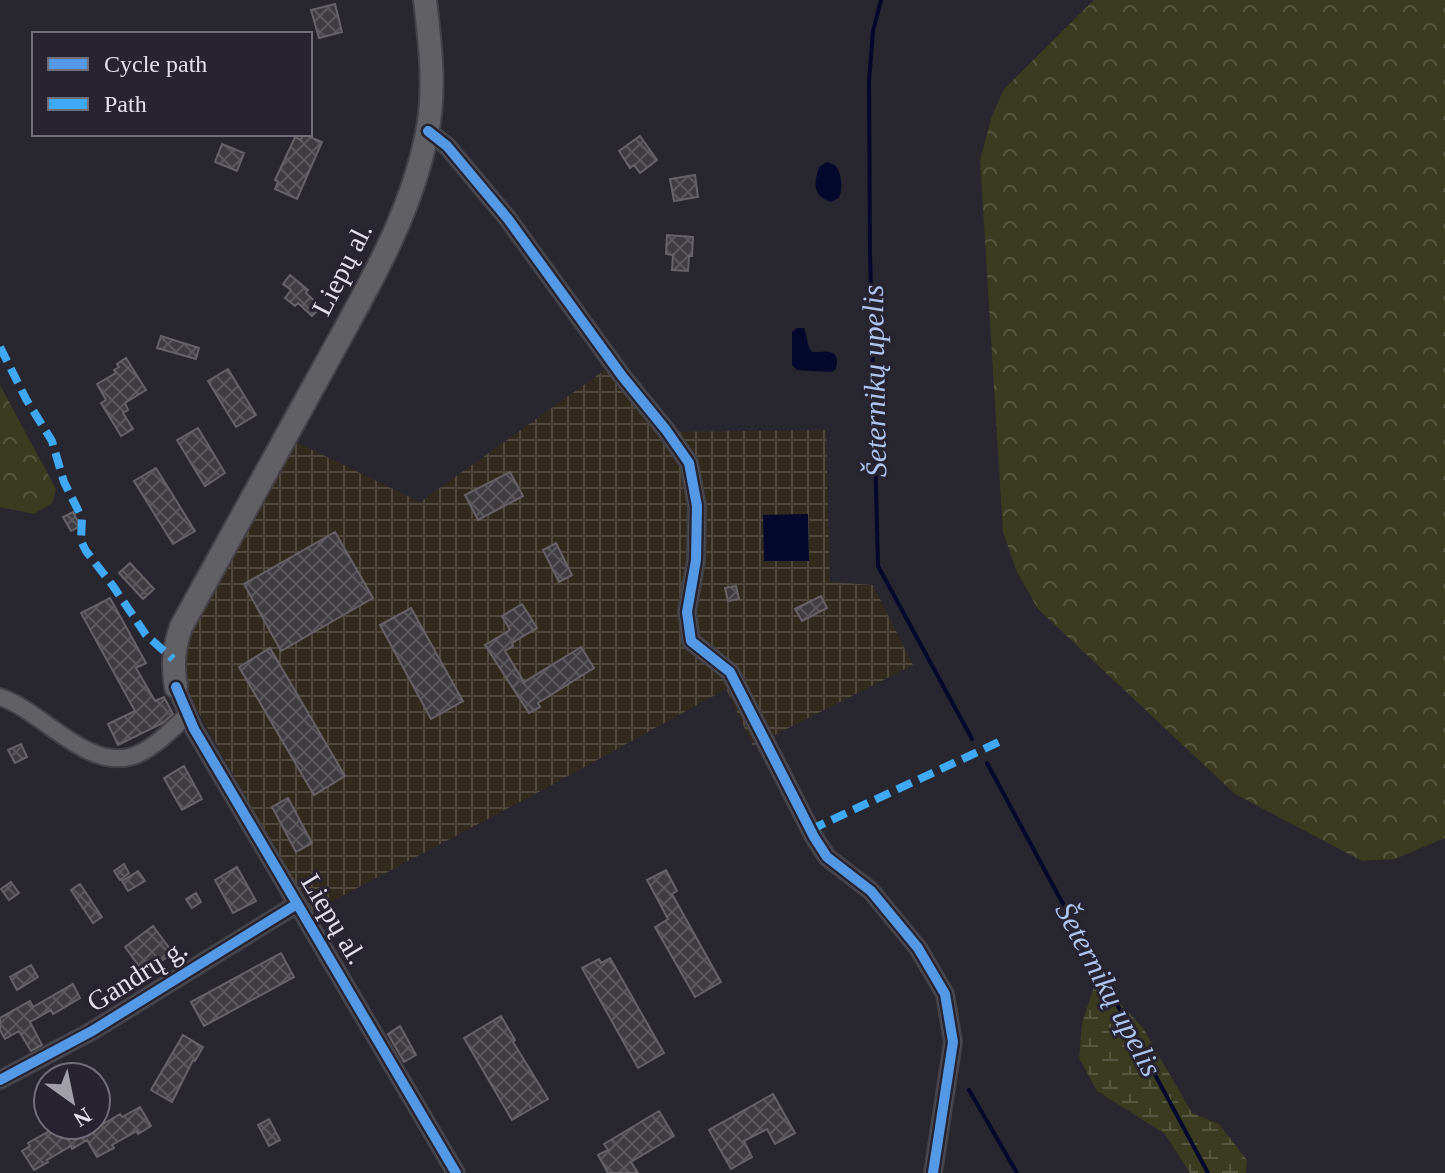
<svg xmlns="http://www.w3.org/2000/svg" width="1445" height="1173" viewBox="0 0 1445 1173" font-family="Georgia,serif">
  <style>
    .industrial { fill: url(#industrial-grid) }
    .forest { fill: url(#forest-crowns) }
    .wetland { fill: url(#wetland-marsh) }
    .water { fill: #04082d }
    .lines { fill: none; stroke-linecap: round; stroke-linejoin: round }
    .stream { stroke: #04082d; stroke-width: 4 }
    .building { fill: url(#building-cross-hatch); stroke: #666268; stroke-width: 2 }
    .street-casing { stroke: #444248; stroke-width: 20 }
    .secondary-casing { stroke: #444248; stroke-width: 26 }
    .street { stroke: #616065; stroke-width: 16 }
    .secondary { stroke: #616065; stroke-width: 22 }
    .quiet { stroke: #3fa9f5; stroke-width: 8; stroke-dasharray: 16 8; stroke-linecap: butt }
    .cycleway-casing { stroke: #272331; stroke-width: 15 }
    .cycleway { stroke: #5399e6; stroke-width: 10 }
    .labels { text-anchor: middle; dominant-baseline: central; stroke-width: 6; stroke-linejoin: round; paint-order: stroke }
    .street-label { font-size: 28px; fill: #e2e0ea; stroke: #272331 }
    .water-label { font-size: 30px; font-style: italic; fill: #aec5f1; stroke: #272331 }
  </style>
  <defs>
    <pattern id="industrial-grid" width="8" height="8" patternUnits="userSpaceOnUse" patternTransform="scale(2)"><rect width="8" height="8" fill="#332a1e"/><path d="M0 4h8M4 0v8" fill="none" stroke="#50493f"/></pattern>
    <pattern id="forest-crowns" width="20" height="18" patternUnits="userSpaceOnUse" patternTransform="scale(2)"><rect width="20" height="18" fill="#3a3b1f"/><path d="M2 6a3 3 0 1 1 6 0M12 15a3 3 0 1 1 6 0" fill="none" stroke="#565740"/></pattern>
    <pattern id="wetland-marsh" width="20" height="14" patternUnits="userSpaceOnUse" patternTransform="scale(2)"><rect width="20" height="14" fill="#3a3b1f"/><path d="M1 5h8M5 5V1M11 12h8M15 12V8" fill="none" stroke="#565740"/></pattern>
    <pattern id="building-cross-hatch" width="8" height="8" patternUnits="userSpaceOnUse" patternTransform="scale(2)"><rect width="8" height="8" fill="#403d42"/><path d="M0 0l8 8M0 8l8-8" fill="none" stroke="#5b595d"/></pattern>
  </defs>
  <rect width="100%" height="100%" fill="#28262e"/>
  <path class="industrial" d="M606,369L660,432L826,430L830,582L873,585L913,665L753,746L726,689L550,786L310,913L189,695L185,637L296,442L420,502Z"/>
  <path class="forest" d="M1094,0H1445V838L1395,859L1362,861L1235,794L1038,609L1017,572L1003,532L980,160L992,116L1004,89Z
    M0,385L56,489L52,503L34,514L0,507Z"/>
  <path class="wetland" d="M1097,978L1143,1028L1192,1113L1219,1124L1247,1160L1246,1173H1190L1165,1134L1097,1091L1079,1058L1082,1023Z"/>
  <path class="water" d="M827,162L835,165C842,174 843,187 839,198L831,202C812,196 814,183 819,167Z
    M797,328H804C808,336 806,345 812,352C827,352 841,348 836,369L832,372L797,370L792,365V332Z
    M808,514L809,561H764L763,515Z"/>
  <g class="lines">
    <path class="stream" d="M881,0L873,31L869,81L870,251L878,566L972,739
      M987,763L1208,1173
      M969,1090L1017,1173"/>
  </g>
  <path class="building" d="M335,4L342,32L319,38L311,10Z
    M303,134L322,142L297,199L275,189L278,182L275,180L295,137L301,140Z
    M640,136L657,160L640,173L634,165L630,168L619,151Z
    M222,144L244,153L237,171L215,162Z
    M695,175L698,197L674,201L670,179Z
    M667,235L693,237L692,256H689L688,271L672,270L673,255L666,254Z
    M290,275L308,290L306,293L321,307L312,316L298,303L295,306L285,298L291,290L283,284Z
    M161,336L199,348L196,359L157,348Z
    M126,358L146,390L125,403L128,410L123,413L133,429L121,436L101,403L106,400L97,384L116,373L114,370L119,367L117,364Z
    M228,369L256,415L236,427L208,381Z
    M198,428L225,473L205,486L177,440Z
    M156,468L195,531L173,544L134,481Z
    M510,472L523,496L478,520L465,495Z
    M73,512L80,526L71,531L63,517Z
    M335,532L373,598L281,651L244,584Z
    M556,543L572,575L559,582L543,550Z
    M130,563L154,589L143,599L119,573Z
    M736,586L739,599L728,601L725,588Z
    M821,596L827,608L802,621L795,609Z
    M110,598L146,663L136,668L155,701L164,697L173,714L163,723L118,745L108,724L135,711L81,613Z
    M522,604L537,628L512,643L513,646L505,651L524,682L581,647L594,668L538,703L540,707L529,713L485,645L510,630L502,616Z
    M411,608L463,701L431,719L380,625Z
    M270,648L345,776L314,795L239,667Z
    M21,744L27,757L15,763L8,750Z
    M184,766L202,799L182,810L164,778Z
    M288,798L312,843L296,852L272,807Z
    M124,864L129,873L120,880L114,871Z
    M237,867L256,901L233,913L215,880Z
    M666,870L677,891L672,894L721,982L695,997L655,927L668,919L647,880Z
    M138,871L145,881L128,891L122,881Z
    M11,882L19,893L9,900L1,889Z
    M80,884L102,917L93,923L71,890Z
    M196,893L201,902L192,908L186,899Z
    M153,926L173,953L144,973L125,947Z
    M281,953L294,977L204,1026L191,1002Z
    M610,958L664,1053L638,1068L582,968L599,959L601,963Z
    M31,965L38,977L17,990L10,977Z
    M73,984L80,998L53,1014L51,1010L30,1022L42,1045L31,1051L19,1031L5,1039L0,1030V1018L30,1001L33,1007Z
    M501,1016L515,1040L513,1042L548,1099L512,1120L464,1038Z
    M400,1026L416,1055L404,1062L388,1034Z
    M183,1035L203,1047L195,1061L193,1060L172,1102L151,1090Z
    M773,1094L795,1133L775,1144L767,1129L744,1141L752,1157L731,1169L709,1130Z
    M140,1107L151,1126L138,1134L137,1131L112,1145L114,1148L97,1157L87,1140L72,1149L71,1146L47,1160L48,1162L34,1170L22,1151L30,1146L28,1143L60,1125H78L84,1135L120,1114L122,1117Z
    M659,1111L674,1136L631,1162L638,1173H608L598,1155L608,1150L604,1144Z
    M269,1119L280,1140L269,1146L258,1125Z"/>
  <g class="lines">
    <g class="street-casing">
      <path id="street" d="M428,131L447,146L508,219L622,376L666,430L689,463L697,506L696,560L687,612L691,641L730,672L814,837L827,857L871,891L918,948L945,994L953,1042L933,1173
        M176,687L194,729L456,1173
        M0,697C41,710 87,771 133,756C154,749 171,729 188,715
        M0,1080L92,1031L297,904"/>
    </g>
    <g class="secondary-casing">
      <path id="secondary" d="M176,687C172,665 174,648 181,627C228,542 275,457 322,371C363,295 410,220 427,133C436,90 430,43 425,0"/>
    </g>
    <use href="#street" class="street"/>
    <use href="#secondary" class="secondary"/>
    <path class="quiet" d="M0,347L26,399L52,441L64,482L82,518L81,541L86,551L113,586L146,635L173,659
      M810,830L1001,741"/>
    <g class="cycleway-casing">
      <path id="cycleway" d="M428,131L447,146L508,219L622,376L666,430L689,463L697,506L696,560L687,612L691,641L730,672L814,837L827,857L871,891L918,948L945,994L953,1042L933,1173
        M176,687L194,729L456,1173
        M0,1080L92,1031L297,904"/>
    </g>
    <use href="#cycleway" class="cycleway"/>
  </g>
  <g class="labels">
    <g class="street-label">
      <text transform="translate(342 269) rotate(-63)">Liepų al.</text>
      <text transform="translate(334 919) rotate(59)">Liepų al.</text>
      <text transform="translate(137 975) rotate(-32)">Gandrų g.</text>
    </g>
    <g class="water-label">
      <text transform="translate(874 381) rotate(-91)">Šeternikų upelis</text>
      <text transform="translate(1109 989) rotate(62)">Šeternikų upelis</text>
    </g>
  </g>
  <rect x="32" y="32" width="280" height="104" fill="#272331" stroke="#726f7b" stroke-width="2"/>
  <rect x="48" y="58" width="40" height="12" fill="#5399e6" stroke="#726f7b" stroke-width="2"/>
  <text x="104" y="72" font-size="24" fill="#e2e0ea">Cycle path</text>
  <rect x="48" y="98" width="40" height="12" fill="#3fa9f5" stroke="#726f7b" stroke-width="2"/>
  <text x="104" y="112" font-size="24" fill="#e2e0ea">Path</text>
  <g transform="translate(72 1101) rotate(147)"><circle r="38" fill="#272331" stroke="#726f7b" stroke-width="2"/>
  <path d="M0-6L14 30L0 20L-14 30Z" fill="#a19fa8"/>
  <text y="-12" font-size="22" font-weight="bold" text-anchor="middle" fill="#e2e0ea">N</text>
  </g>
</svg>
